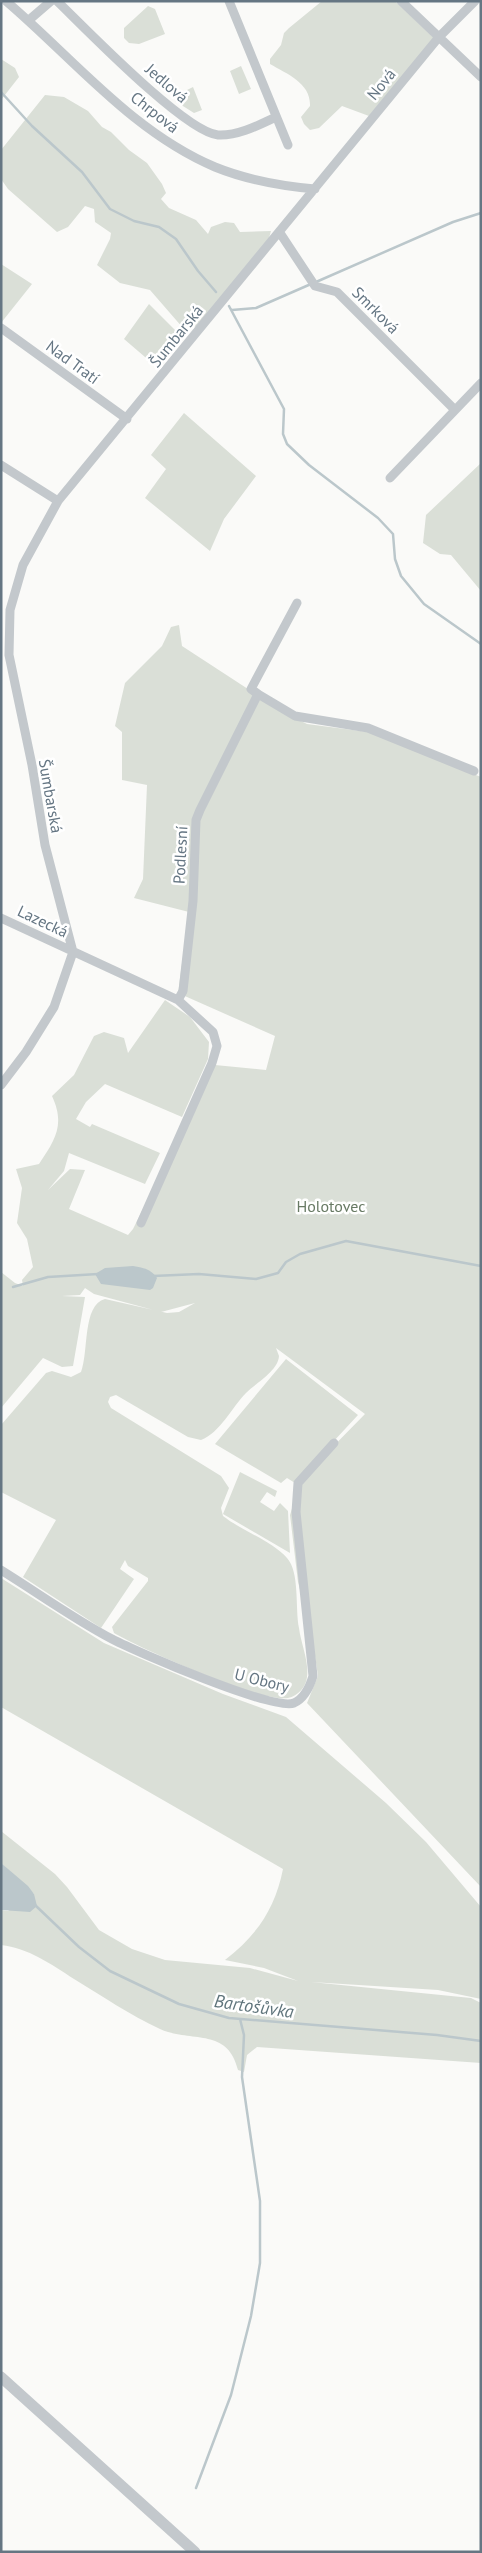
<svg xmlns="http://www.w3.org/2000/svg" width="482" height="2553" viewBox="0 0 482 2553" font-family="'PT Sans',sans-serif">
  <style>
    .green { fill: #dadfd7 }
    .water { fill: #bbc7cb }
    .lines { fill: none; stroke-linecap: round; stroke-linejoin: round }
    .stream { stroke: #bbc7cb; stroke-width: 2.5 }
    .minor { stroke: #c3c8cc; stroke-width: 9 }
    .tertiary { stroke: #c3c8cc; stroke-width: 11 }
    .labels { text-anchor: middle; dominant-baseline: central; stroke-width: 5; stroke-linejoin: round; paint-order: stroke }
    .street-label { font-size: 16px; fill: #657683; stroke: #fff }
    .park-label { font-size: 16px; fill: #687a64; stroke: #fff }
    .water-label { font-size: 18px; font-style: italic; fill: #60757c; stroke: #fff }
  </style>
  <rect width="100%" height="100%" fill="#fafaf8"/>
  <path class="green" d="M322,1H395L434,38L369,116L342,106L319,128L310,130L304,124L301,117L310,106C311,83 287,74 270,64V59L281,45L284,33L289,28Z
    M148,6L155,9L165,34L139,44L129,43L124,38V28Z
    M1,59L15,68L19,77L1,100Z
    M241,66L251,89L239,94L230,71Z
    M193,87L202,110L194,113L175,101V96Z
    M45,95L64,97L88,111L102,127L111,132L129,150L147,163L162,184L166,193L161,199L169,208L196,220L208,234L211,227L225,222L234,223L240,232L271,231L269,238L197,326L189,330L183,328L150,290L120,283L97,265L110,239L111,233L95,222L94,209L85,206L68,227L57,232L8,189L1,179V150Z
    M1,264L32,284L1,323Z
    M149,304L183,338L159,369L124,339Z
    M184,413L256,476L224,519L210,551L145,498L166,469L151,455Z
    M481,463V591L451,555L440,554L423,543L426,515Z
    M179,625L182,646L285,713L307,724L368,732L481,777V1887L307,1703L318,1676L312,1636L298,1582L290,1515L298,1490L309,1471L365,1414L276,1348L279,1356C278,1371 256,1383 246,1393C232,1407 220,1433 201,1440L188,1437L116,1395L110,1397L108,1402L111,1408L221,1476L229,1488L221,1508L223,1516C242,1531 272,1541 287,1558C300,1572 295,1609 299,1628C301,1644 309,1661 307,1677C306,1687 298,1696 288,1698C261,1703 142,1649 114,1633L112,1627L148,1581V1578L128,1566L125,1560L120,1569L134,1579L101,1628L23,1577L56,1520L1,1492V1425L46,1373L52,1371L71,1377L81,1372C89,1352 82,1305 105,1299L167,1313L179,1312L195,1303L161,1312L94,1294L85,1288L80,1295L62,1296L85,1297L73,1366L62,1367L43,1358L1,1408V1272L15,1283L23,1286L22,1280L33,1267L27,1239L17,1223L22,1188L16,1169L39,1164C56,1139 65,1124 52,1096L74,1075L94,1036L104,1032L124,1038L128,1053L165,1000L190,1017L209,1042L208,1059L182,1117L105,1084L86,1102L76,1119L90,1127L92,1124L160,1153L145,1184L69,1153L64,1171L48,1190L70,1169L85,1170L69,1209L128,1235L133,1229L215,1065L266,1070L275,1036L178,993L189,912L134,898L143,879L147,785L122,780V732L115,726L125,683L162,646L171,627Z
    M286,1359L358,1415L295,1483L287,1478L281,1483L215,1444Z
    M240,1472L277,1491L275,1497L267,1492L260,1502L274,1511L280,1503L288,1511L290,1553L223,1514Z
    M1,1578L104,1643L223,1694L286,1717L386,1803L426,1842L481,1907V1999L438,1990L311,1982L471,1998L481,2003V2063L257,2047L247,2055L244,2072L238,2070C228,2027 191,2043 160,2029C130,2015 102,1996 74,1979C51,1964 28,1948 1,1945V1910L8,1911L34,1894L1,1863V1831L55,1874L67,1887L99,1930L132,1949L165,1960L250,1968L298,1981L264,1968L225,1960C257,1935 275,1909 283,1869L1,1707Z"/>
  <path class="water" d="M133,1266C144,1268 151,1269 157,1278L153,1288L150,1290L101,1284L95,1274L105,1268Z
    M1,1863L28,1886L34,1894L37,1906L30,1912L1,1910Z"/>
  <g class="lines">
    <path class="stream" d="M1,92L32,126L82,172L110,209L134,221L159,227L176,239L198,271L216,292
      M316,282L453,222L481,213
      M229,306L284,409L283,434L287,444L309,465L378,518L393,534L395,559L401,576L424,604L481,644
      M232,310L256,308L311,284
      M153,1276L199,1274L256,1279L278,1273L286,1262L300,1254L346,1241L481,1266
      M13,1287L48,1277L98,1274
      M35,1905L79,1947L110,1971L179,2004L229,2018L437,2035L481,2041
      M196,2488L231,2395L251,2316L260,2263V2201L242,2077L244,2035L240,2019"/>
    <path class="minor" d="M6,1C73,58 132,132 215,167C247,180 281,186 315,189
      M57,1C85,28 185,132 218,135C238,136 259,125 276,117
      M229,1L288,145
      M401,1L481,77
      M29,20L51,1
      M280,233L315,286L337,292L454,409
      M1,328L127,419
      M1,465L58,501
      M390,478L481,383
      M258,694L251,689L297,603
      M1,918L178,1000L213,1032L217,1046L212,1063L141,1223
      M178,1000L183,991L193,901L196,820L200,810L258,694L295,716L368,728L474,771
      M1,1085L26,1052L54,1007L73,952L45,845L32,765L9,655L10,610L23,565L58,501L439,37L475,1
      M1,1570C38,1593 74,1619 112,1639C137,1652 273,1711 294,1703C305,1698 310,1686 313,1676L296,1512L298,1483L334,1443"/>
    <path class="tertiary" d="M1,2377L195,2552"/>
  </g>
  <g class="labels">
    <g class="street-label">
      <text transform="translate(167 83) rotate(41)">Jedlová</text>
      <text transform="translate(381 84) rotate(-51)">Nová</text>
      <text transform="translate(155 112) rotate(38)">Chrpová</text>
      <text transform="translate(376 310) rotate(45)">Smrková</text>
      <text transform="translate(176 336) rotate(-51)">Šumbarská</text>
      <text transform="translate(73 362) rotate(36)">Nad Tratí</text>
      <text transform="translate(51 796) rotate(80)">Šumbarská</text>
      <text transform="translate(180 855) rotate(-87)">Podlesní</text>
      <text transform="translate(43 921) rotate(25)">Lazecká</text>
      <text transform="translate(262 1680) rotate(14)">U Obory</text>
    </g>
    <g class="park-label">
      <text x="331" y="1206">Holotovec</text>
    </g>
    <g class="water-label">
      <text transform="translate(254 2006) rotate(8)">Bartošůvka</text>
    </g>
  </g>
  <rect width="482" height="2553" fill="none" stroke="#657683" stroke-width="5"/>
</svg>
